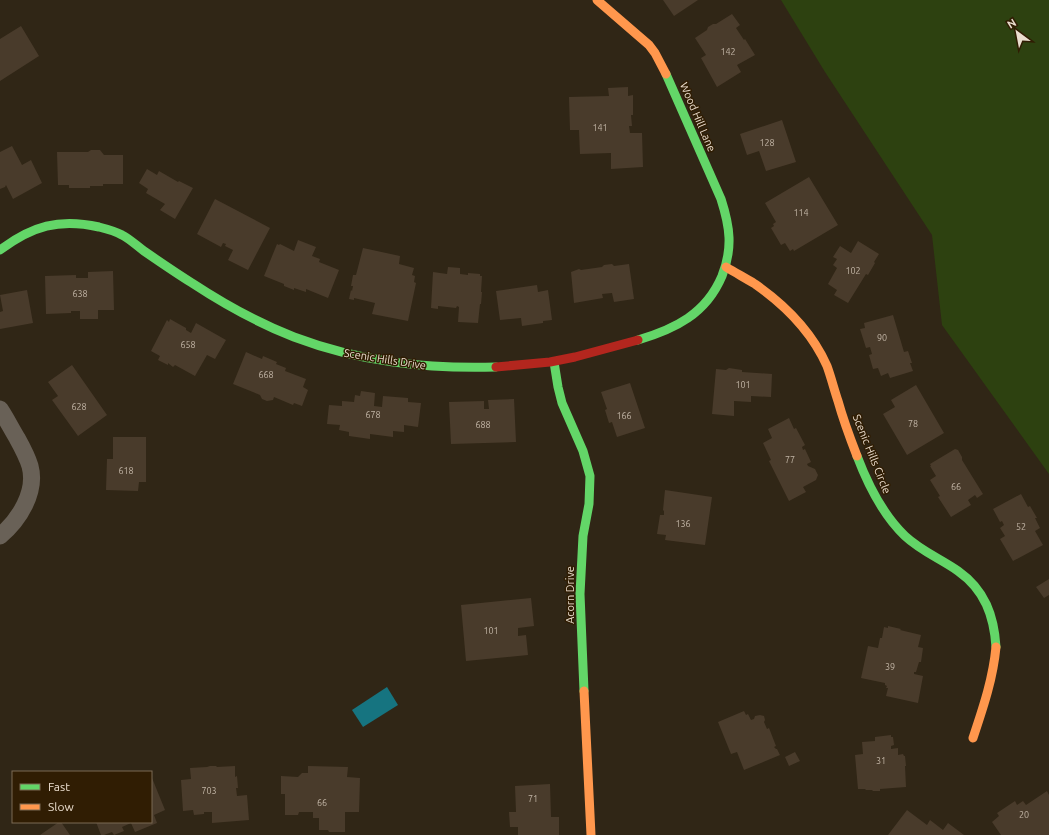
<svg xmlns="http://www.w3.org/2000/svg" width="1049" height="835" viewBox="0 0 1049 835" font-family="Ubuntu,sans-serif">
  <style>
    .green { fill: #2d4110 }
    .water { fill: #167480 }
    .building { fill: #493b2b }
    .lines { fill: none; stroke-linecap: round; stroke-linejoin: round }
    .street { stroke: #696157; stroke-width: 17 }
    .fast { stroke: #63d668; stroke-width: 9 }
    .slow { stroke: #ff974d; stroke-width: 9 }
    .jam { stroke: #b3261e; stroke-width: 9 }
    .labels { text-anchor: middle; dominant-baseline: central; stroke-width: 3; stroke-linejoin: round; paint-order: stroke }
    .number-label { font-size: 9px; fill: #c2b5a6 }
    .street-label { font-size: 11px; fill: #ebdecf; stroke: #301d03 }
  </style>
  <rect width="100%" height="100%" fill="#302616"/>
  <path class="green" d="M781,0H1049V474L942,325L932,235L825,72Z"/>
  <path class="water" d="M387,687L398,705L363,727L352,710Z"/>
  <path class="building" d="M663,0H698L674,16Z
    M732,14L740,25L736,28L744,40L745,39L755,55L737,65L741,72L717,87L701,58L706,55L695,38L707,30L708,27L713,24H716Z
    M21,26L39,56L0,81V39Z
    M628,87V96L633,95V115H631L632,126H629L630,133H642L643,167L611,169V153L580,154L579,130H570L569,97L609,96L608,88Z
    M782,120L796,162L766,171L759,151L747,155L740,134Z
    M12,146L22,165L31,160L42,183L13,199L6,185L5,187L0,189V152Z
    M91,150H100L104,155H123V184H103V186H90V188H69V185H58L57,152H88Z
    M147,169L157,175L159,171L178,182L179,181L193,188L175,219L160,210L165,204L146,193L148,189L139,183Z
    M809,177L838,225L794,251L793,249L790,251L785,243L781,245L771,228L774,226L773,224L776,222L765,203Z
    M215,199L270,228L248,270L228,260L233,250L225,246L226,244L223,243L221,247L197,234Z
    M298,240L316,247L312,256L320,259L319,262L339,270L328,298L306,289V292L294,288V290L284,286V284L264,276L277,244L279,245L280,244L294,251Z
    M858,241L879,254L874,262L875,263L868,275L866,274L848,303L834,295L837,290L828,284L837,268L833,265L837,259L833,257L840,246L851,253Z
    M363,248L400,256L399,264L414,268L412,275L415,276L414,282L416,283L408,321L372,314L375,303L354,298V300L349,299L351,290L352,291L353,286H351L353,275H356Z
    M612,264L614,266L629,264L634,299L614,302L612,293L602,294L603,298L574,303L571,272L579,269L581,270L602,267L604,265Z
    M448,267L460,268V274L468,275V273L480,274V276H482L481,292H482L481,304H480L478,323L458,322L459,307L457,306L456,308L438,306V309L431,308L433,272L447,274Z
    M113,271L114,310H98V319H80V311H71V313L46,314L45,276L76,275V278H88V272Z
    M537,285L538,292L548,290L552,320L543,321V323L522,326L521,318L500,320L496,291Z
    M27,290L33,323L0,329V312L3,311L0,295Z
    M893,315L904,352L908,351L912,363H910L913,371L890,378L888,373L881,376L878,368L873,369L869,355L872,354L870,347L866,348L860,329L865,328L864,323Z
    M170,319L186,328V330L191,333L196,323L226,340L215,359L207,355L195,376L175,365L173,367L168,363V365L158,360L160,356L151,351L167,320L169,322Z
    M246,352L262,359L263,356L277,362L276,364L286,368L285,371L306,379L303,387L308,390L302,406L294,403L293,405L274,397L273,400L267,401L262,399L260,395L233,384Z
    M72,365L107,415L78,436L52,400L58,396L48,382Z
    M729,368L742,370V372L772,374L771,397L751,396V402L734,401V416L712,414L716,369L726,370Z
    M630,383L645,428L617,437L612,422L609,423L605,410L607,409L601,392Z
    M916,385L944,433L907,455L883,414L895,407L891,400Z
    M361,391L375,393L374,406L382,407L383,396L408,398V402L421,403L418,427L404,425V432L393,431V437L370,434V439L349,436V432L339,430L340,425L327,424L329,405L342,406V401L354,402L355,395L360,396Z
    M514,399L516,442L451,444L449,402L484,401V409H489L488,400Z
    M789,418L794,429L796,428L805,445L802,447L803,450L805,449L811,462L807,464L808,466L815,469L818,475L816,480L803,487L806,492L789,501L769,461L771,460L763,443L772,438L768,429Z
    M113,437H146V482H139L138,491L106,490L107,459H113Z
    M955,449L958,450L962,457V460L983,494L977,498L975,495L968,500L971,505L951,517L938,497L940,496L930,480L936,476L930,466H931L930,464Z
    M665,490L712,497L705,545L665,540L666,535L657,534L660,515H664V511L663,510Z
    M1021,494L1028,507L1030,506L1037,518H1035L1040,528L1035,531L1043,545L1013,561L1000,539L1005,536L1000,528L1004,525L1002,521L1000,522L993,509Z
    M1049,579V595L1044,598L1036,587Z
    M531,598L534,626L518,628V636L526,635L528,655L466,661L461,605Z
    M888,626L901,629L900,630L921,635L918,647L923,648L921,662H919L916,672H914V674L923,676L918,703L886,696L888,688H886L887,686L885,685V683L861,678L868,646L878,648L880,638H882L884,627L888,628Z
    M744,711L746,715L748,714L751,720L754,719L755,716L760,715L764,716L765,720L764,722L767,729L769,728L776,746L774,747L776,749H777L780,755L744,770L737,752L731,754L718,722Z
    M891,735V737H893L894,745L891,746V749L898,748V755L903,754L904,756H905L906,766H905L906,787L880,789V791H873L872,790H866L865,789H858L855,755L863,754L862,742L875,741V737Z
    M795,752L800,761L789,766L785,757Z
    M210,766H216L217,767L235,766V777L237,776L238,788H236L237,796L247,795L249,820L212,823V812H204V814L194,815L193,810L183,811L181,780L191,779L190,768L207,767Z
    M308,766L348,767L347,777L360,778L359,812H345V832H329L328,830H319V818H313V812H299L298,815H285V794H281V776L298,777L302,773H308Z
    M151,778H152L165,810L154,815L157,823L135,832L131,823L122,827L124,831L114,835L112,832L104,835H101L96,822H151Z
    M550,784L551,817H559V835H518V827H510L509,812H516L515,786Z
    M1047,791L1049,795V835H1001L992,822L999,816L997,813L1015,801L1017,805L1023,801L1026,805Z
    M907,810L927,825L930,820L943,830L948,823L964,835H888Z
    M59,822H61L70,835H40Z"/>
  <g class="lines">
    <path class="street" d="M0,409C6,418 11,428 17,438C22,447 27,456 30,466C37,492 19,520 0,536"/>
    <path class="fast" d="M0,250C32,226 59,218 99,227C107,229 115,231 122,235C130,239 137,246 144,251C160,262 176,273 192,283C224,304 258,323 294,337C360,362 426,369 496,367
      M638,340C675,329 706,314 722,276C733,248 730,227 721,199L666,74
      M554,362L558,387L562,403L583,451L590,476L589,504L583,536L580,594L584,691
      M857,456C868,485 882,514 905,536C921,551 941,559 958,571C985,590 994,616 996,647"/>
    <path class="slow" d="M597,0L649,45L655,53L666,74
      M726,267C736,273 745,278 755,284C785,305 812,332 827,366C831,377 834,389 838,401C843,419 850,438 857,456
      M584,691L591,835
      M973,738C983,708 993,679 996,647"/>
    <path class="jam" d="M496,367L550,362L575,357L638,340"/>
  </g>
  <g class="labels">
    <g class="number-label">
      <text x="728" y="52">142</text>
      <text x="600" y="128">141</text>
      <text x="767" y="143">128</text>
      <text x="801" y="213">114</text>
      <text x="853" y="271">102</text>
      <text x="80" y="294">638</text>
      <text x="882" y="338">90</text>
      <text x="188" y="345">658</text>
      <text x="266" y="375">668</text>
      <text x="743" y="385">101</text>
      <text x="79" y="407">628</text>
      <text x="373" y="415">678</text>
      <text x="624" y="416">166</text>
      <text x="913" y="424">78</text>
      <text x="483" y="425">688</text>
      <text x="790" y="460">77</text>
      <text x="126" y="471">618</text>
      <text x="956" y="487">66</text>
      <text x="683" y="524">136</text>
      <text x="1021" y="527">52</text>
      <text x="491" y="631">101</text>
      <text x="890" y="667">39</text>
      <text x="881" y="761">31</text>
      <text x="209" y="791">703</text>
      <text x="533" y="799">71</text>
      <text x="322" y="803">66</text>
      <text x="1024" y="815">20</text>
    </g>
    <g class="street-label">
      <text transform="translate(698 117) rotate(67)">Wood Hill Lane</text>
      <text transform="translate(385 359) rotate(9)">Scenic Hills Drive</text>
      <text transform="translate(872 454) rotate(68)">Scenic Hills Circle</text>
      <text transform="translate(570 595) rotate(-90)">Acorn Drive</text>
    </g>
  </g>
  <rect x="12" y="771" width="140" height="52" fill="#301d03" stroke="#7b6a55"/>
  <rect x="20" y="784" width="20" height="6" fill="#63d668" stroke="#7b6a55"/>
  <text x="48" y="791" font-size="12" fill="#ebdecf">Fast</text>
  <rect x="20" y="804" width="20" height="6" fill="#ff974d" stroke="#7b6a55"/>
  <text x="48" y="811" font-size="12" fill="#ebdecf">Slow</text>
  <g transform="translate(1017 32) rotate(328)" stroke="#301d03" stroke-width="3" paint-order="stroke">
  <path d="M0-3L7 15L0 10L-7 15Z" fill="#ebdecf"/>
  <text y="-6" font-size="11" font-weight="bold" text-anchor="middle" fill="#ebdecf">N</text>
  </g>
</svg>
